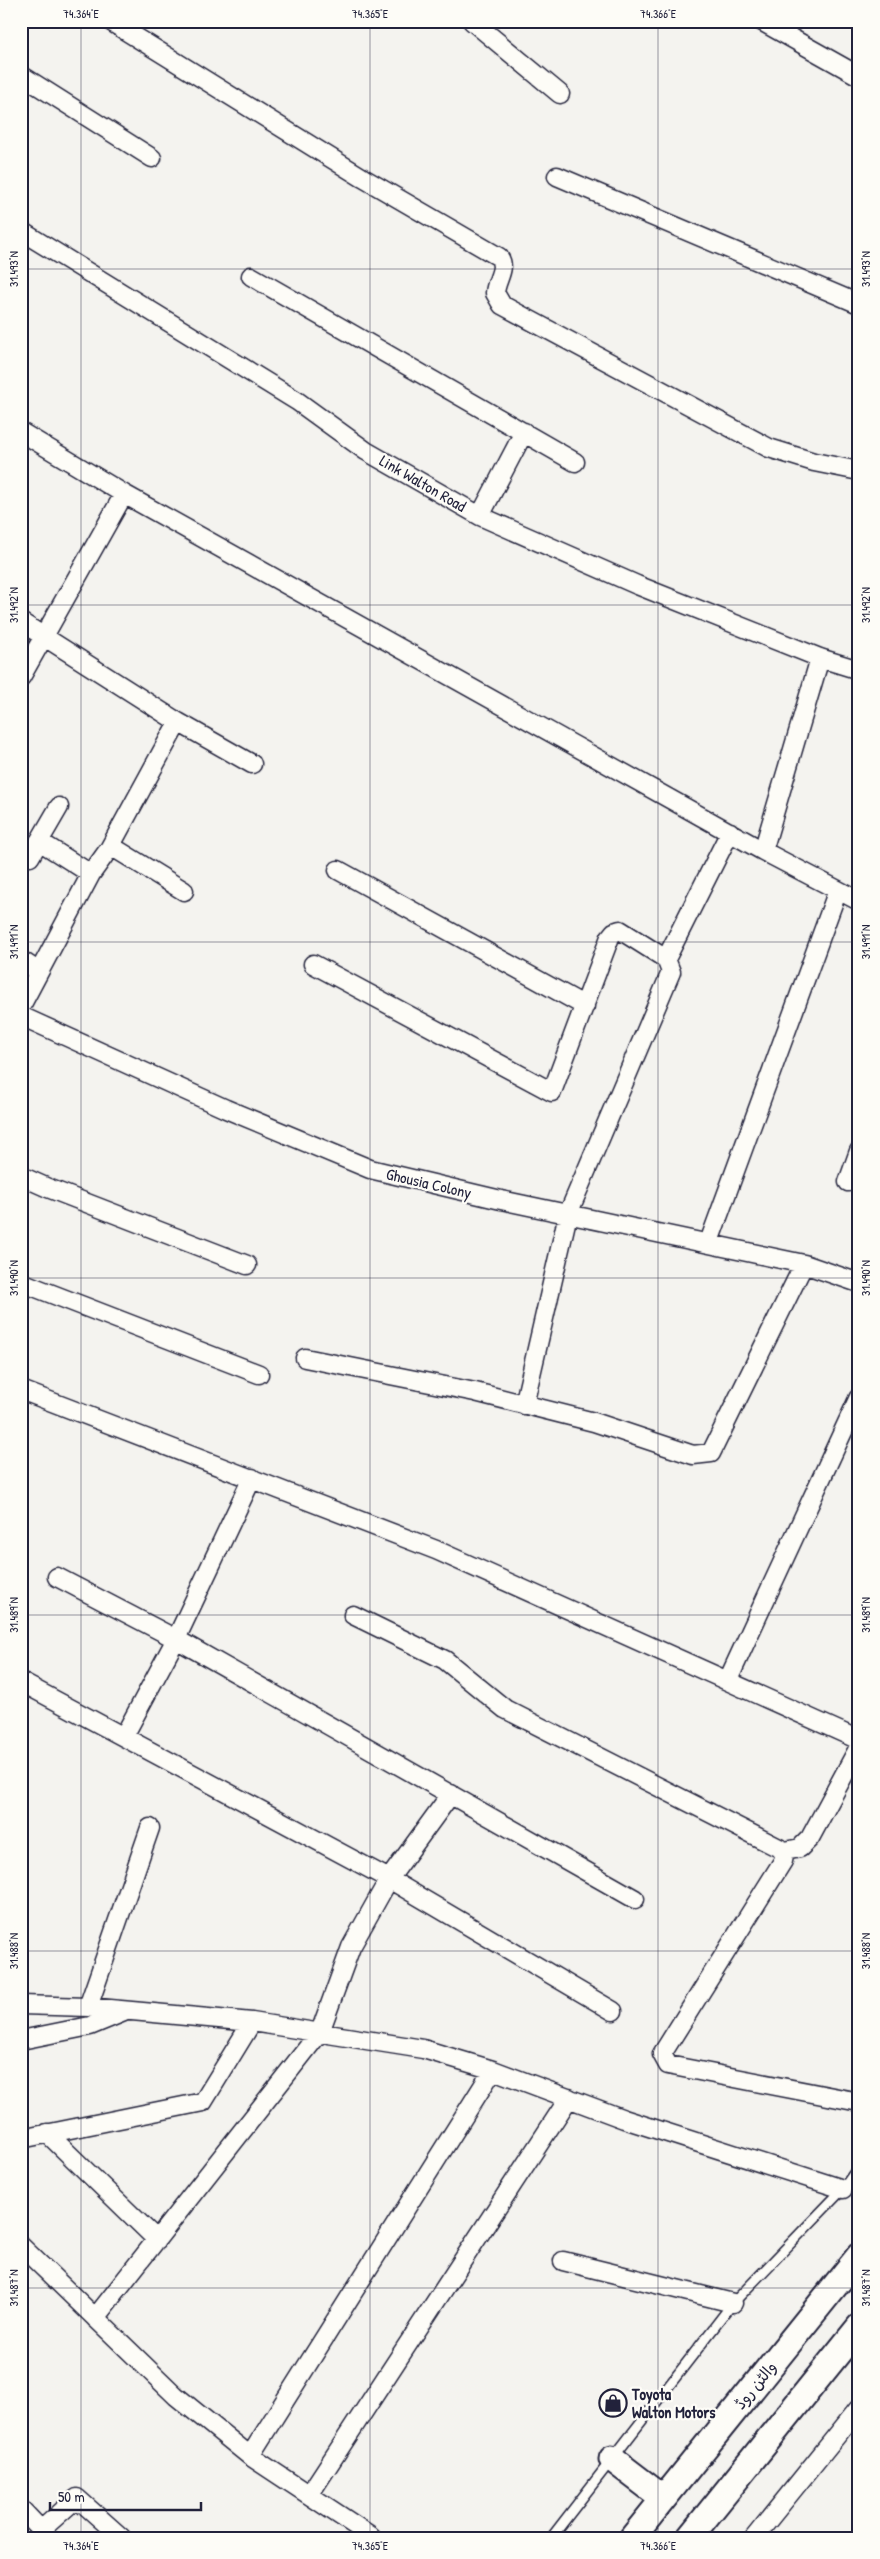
<svg xmlns="http://www.w3.org/2000/svg" width="880" height="2559" viewBox="0 0 880 2559" font-family="'Patrick Hand','Playpen Sans Arabic',sans-serif">
  <style>
    .lines { fill: none; stroke-linecap: round; stroke-linejoin: round }
    .lane-casing { stroke: #22223b; stroke-width: 12 }
    .street-casing { stroke: #22223b; stroke-width: 21 }
    .secondary-casing { stroke: #22223b; stroke-width: 29 }
    .lane { stroke: #fdfcf7; stroke-width: 9 }
    .street { stroke: #fdfcf7; stroke-width: 18 }
    .secondary { stroke: #fdfcf7; stroke-width: 25 }
    .ticks { fill: none; stroke: #22223b; stroke-width: 1; stroke-opacity: 0.45 }
    .labels { text-anchor: middle; dominant-baseline: central; stroke-width: 4.5; stroke-linejoin: round; paint-order: stroke }
    .street-label { font-size: 16px; fill: #22223b; stroke: #fdfcf7 }
    .poi-label { font-size: 16px; font-weight: bold; fill: #22223b; stroke: #fdfcf7; text-anchor: start }
    .neatline { fill: none; stroke: #22223b; stroke-width: 2 }
    .ticks-label { font-size: 12px; text-anchor: middle; fill: #22223b }
  </style>
  <rect width="100%" height="100%" fill="#f4f3ef"/>
  <filter id="ink" filterUnits="userSpaceOnUse"><feTurbulence type="fractalNoise" baseFrequency=".02" numOctaves="2"/><feDisplacementMap in="SourceGraphic" scale="10" xChannelSelector="R" yChannelSelector="G"/><feConvolveMatrix kernelMatrix="1 2 1 2 8 2 1 2 1" color-interpolation-filters="sRGB"/></filter>
  <g filter="url(#ink)">
    <g class="lines">
      <g class="lane-casing">
        <path id="lane" d="M551,2538L733,2303L843,2189L859,2166"/>
      </g>
      <g class="street-casing">
        <path id="street" d="M110,21L363,178L499,257C507,269 496,279 495,293L502,305L769,448L814,462L859,471
          M472,21L560,94
          M761,21L859,76
          M21,75L152,158
          M557,176L859,304
          M21,231L297,401L366,451L480,516L637,585L820,658L859,670
          M251,276L575,462
          M21,432L124,494L763,851L859,901
          M480,516L524,432
          M21,622L178,722L252,764
          M21,677L124,494
          M109,849L178,722
          M763,851L820,658
          M21,854L30,857L59,807
          M338,870L585,1006
          M91,874L109,849H116L184,891
          M666,959L730,832
          M21,960L39,972
          M313,964L552,1092L610,937L614,932L620,930L666,959L671,972L568,1214L524,1405
          M21,1006L91,874L39,841
          M21,1016L226,1109L370,1169L501,1200L804,1264L859,1283
          M21,1176L48,1188L247,1265
          M848,1182L859,1151
          M709,1242L838,890
          M21,1282L259,1374
          M305,1358L475,1392L594,1422L693,1455L711,1453L804,1264
          M21,1390L436,1550L859,1740
          M57,1577L176,1639L635,1899
          M353,1615L445,1660L505,1709L785,1851L800,1848L810,1838L859,1747
          M728,1680L859,1397
          M21,1682L389,1879L613,2011
          M124,1736L176,1639L252,1478
          M785,1851L783,1861L662,2054L668,2065L859,2102
          M21,2005L88,2007L252,2022L423,2049L493,2070L624,2119L843,2189
          M88,2007L150,1828
          M21,2040L90,2026L124,2012
          M47,2133L157,2240
          M21,2139L203,2102L252,2022
          M21,2246L176,2396L250,2456L371,2536
          M563,2261L733,2303
          M95,2318L320,2032L351,1947L389,1879L451,1794
          M250,2456L493,2070
          M309,2495L569,2098
          M21,2509L41,2530L77,2498L122,2538
          M754,2538L859,2408"/>
      </g>
      <g class="secondary-casing">
        <path id="secondary" d="M612,2459L663,2498
          M632,2538L859,2256
          M689,2538L859,2327"/>
      </g>
      <use href="#lane" class="lane"/>
      <use href="#street" class="street"/>
      <use href="#secondary" class="secondary"/>
    </g>
  </g>
  <path class="ticks" d="M81,21V2538M370,21V2538M658,21V2538M21,269H859M21,605H859M21,942H859M21,1278H859M21,1615H859M21,1951H859M21,2288H859"/>
  <defs>
    <g id="shop-ring" transform="scale(1.4375)"><circle r="9.5" fill="#fdfcf7" stroke="#22223b" stroke-width="1.5"/><path d="M-5-2.5h2.3a2.7 3.5 0 0 1 5.4 0H5L5.5 6h-11ZM-1.5-2.5h3a1.5 2.3 0 0 0-3 0Z" fill="#22223b"/></g>
  </defs>
  <g fill-rule="evenodd">
    <use href="#shop-ring" x="613" y="2403"/>
  </g>
  <g class="labels">
    <g class="street-label">
      <text transform="translate(423 483) rotate(30)">Link Walton Road</text>
      <text transform="translate(429 1183) rotate(13)">Ghousia Colony</text>
      <text transform="translate(755 2385) rotate(-51)">والٹن روڈ</text>
    </g>
    <g class="poi-label">
      <text x="632" y="2394">Toyota<tspan x="632" dy="18">Walton Motors</tspan></text>
    </g>
  </g>
  <rect width="880" height="2559" fill="none" stroke="#fdfcf7" stroke-width="55"/>
  <path d="M50 2502v8h151v-8" fill="none" stroke="#22223b" stroke-width="2.5"/>
  <text x="58" y="2502" font-size="15" fill="#22223b" stroke="#fdfcf7" stroke-width="4" paint-order="stroke">50 m</text>
  <rect x="28" y="28" width="824" height="2504" class="neatline"/>
  <g class="ticks-label">
    <text x="81" y="18">74.364°E</text>
    <text x="370" y="18">74.365°E</text>
    <text x="658" y="18">74.366°E</text>
    <text transform="translate(14 269) rotate(-90)" y="4">31.493°N</text>
    <text transform="translate(866 269) rotate(-90)" y="4">31.493°N</text>
    <text transform="translate(14 605) rotate(-90)" y="4">31.492°N</text>
    <text transform="translate(866 605) rotate(-90)" y="4">31.492°N</text>
    <text transform="translate(14 942) rotate(-90)" y="4">31.491°N</text>
    <text transform="translate(866 942) rotate(-90)" y="4">31.491°N</text>
    <text transform="translate(14 1278) rotate(-90)" y="4">31.490°N</text>
    <text transform="translate(866 1278) rotate(-90)" y="4">31.490°N</text>
    <text transform="translate(14 1615) rotate(-90)" y="4">31.489°N</text>
    <text transform="translate(866 1615) rotate(-90)" y="4">31.489°N</text>
    <text transform="translate(14 1951) rotate(-90)" y="4">31.488°N</text>
    <text transform="translate(866 1951) rotate(-90)" y="4">31.488°N</text>
    <text transform="translate(14 2288) rotate(-90)" y="4">31.487°N</text>
    <text transform="translate(866 2288) rotate(-90)" y="4">31.487°N</text>
    <text x="81" y="2550">74.364°E</text>
    <text x="370" y="2550">74.365°E</text>
    <text x="658" y="2550">74.366°E</text>
  </g>
</svg>
